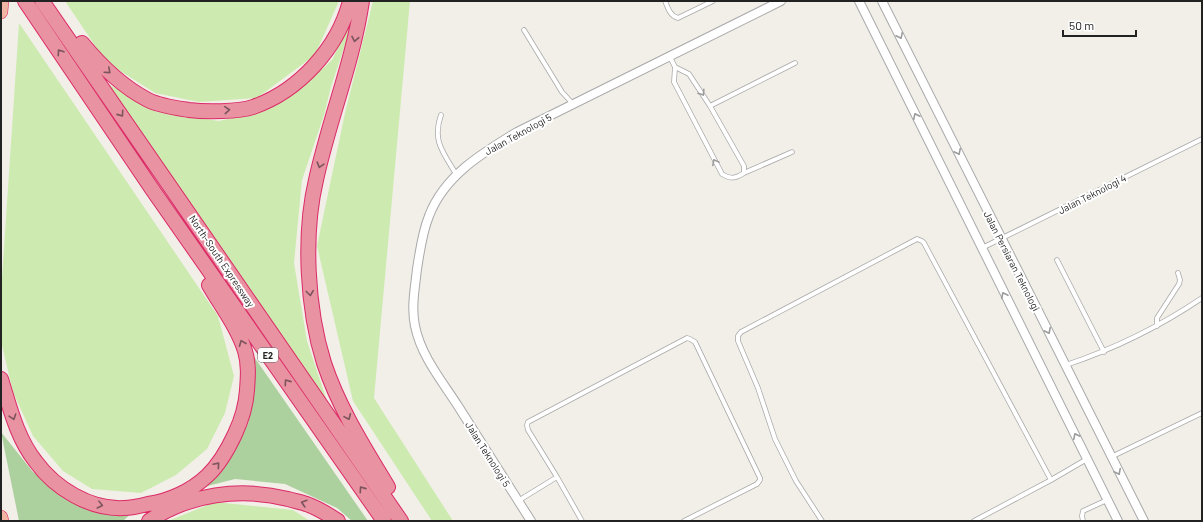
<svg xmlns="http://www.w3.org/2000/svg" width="1203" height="522" viewBox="0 0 1203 522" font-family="Barlow,sans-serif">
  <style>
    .grass { fill: #cdebb0 }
    .forest { fill: #add19e }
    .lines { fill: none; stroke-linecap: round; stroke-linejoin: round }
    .service-casing { stroke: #a9a9a9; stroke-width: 5.5 }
    .minor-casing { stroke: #a9a9a9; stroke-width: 10 }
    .trunk-casing { stroke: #dc2a67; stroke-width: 14 }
    .motorway-casing { stroke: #dc2a67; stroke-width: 16 }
    .service { stroke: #fff; stroke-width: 4 }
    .minor { stroke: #fff; stroke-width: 8 }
    .trunk { stroke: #f2b4a3; stroke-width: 13 }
    .motorway { stroke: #e892a2; stroke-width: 14 }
    .oneway { stroke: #9c9c9c }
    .oneway2 { stroke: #7b545c }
    .labels { text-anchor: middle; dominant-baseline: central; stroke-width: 4; stroke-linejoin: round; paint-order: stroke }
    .shield { fill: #fff; stroke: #646464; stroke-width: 1 }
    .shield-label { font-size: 9px; font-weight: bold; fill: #222 }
    .street-label { font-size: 10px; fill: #222; stroke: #fff }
  </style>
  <rect width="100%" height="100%" fill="#f2efe9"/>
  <path class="grass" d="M65,1H339L315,55L257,98L199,102L155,93L106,62Z
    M373,1H410L374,398L453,521H432L353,401L317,246L345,113Z
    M350,22L352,24L331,87L324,115L302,180L294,263L307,341L327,401L103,81L157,112L219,121L263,111L301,88L332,60Z
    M19,23L218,316L234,376L225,413L207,449L176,475L141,493L92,489L63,471L33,436L13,392L1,341V293Z
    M215,502L293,510L310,521H168Z"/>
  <path class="forest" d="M248,348L368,521H352L337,508L285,484L235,479L192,490L231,453L248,424L253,392Z
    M1,432L33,472L93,509H136L123,521H19Z"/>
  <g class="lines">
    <g class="service-casing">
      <path id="service" d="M665,1C668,8 670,16 678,18L713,1
        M524,30L562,92L573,104
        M670,57L675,67L674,82L722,174C730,179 735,179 744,173V166L710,106L689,74L675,67
        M710,106L795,63
        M441,115C432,141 443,152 456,174
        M744,173L792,152
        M982,248L1202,139
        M1057,260L1104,352
        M1157,326V318L1179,284L1180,280L1178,273
        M1066,365C1114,349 1159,327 1202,298
        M1111,457L1202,413
        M518,501L557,477
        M582,521L557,477L528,430L527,425L528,422L687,338L690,339L695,342L760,478V480L757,484L684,521
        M822,521L796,481L775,439L758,388L738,341V336L741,332L917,239L922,241L924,243L1051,480
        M974,521L1051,480L1087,459
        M1083,521L1082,516L1083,511L1107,500"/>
    </g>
    <g class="minor-casing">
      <path id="minor" d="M859,1L1118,521
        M882,1L1144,521
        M531,521C507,483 482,444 458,406C442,381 421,356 415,326C411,307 415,288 417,269C420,251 422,233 429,216C444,176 482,153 517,132L781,1"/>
    </g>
    <g class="trunk-casing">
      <path id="trunk" d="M1,12L2,1
        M1,517L2,521"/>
    </g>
    <g class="motorway-casing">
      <path id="motorway" d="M25,1L152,189L384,521
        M42,1L401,521
        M362,1C353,62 329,120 316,180C303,235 307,309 324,363C339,408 364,447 388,487
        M82,43C100,65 121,86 148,100C160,106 176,108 189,110C205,112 238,112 253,107C299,91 338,48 350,1
        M1,379C10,408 17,438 36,462C55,488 90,510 124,508C132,508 140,506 148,504C169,501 191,491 207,476C220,464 228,449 235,434C242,419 246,406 247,390C248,377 249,364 245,351C238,328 221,306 209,285
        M149,521C189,494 240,487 288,499C294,501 302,502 309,505C319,509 329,515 338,521"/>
    </g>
    <use href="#service" class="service"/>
    <use href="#minor" class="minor"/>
    <use href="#trunk" class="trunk"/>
    <use href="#motorway" class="motorway"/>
  </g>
  <defs><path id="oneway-chevron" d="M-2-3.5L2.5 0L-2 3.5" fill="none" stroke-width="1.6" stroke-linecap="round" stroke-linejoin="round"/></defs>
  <g class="oneway">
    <use href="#oneway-chevron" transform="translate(900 36) rotate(64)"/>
    <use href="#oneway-chevron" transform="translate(702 93) rotate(57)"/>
    <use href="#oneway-chevron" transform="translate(916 116) rotate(-116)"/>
    <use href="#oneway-chevron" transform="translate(958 152) rotate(64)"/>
    <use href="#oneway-chevron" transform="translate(715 162) rotate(-118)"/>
    <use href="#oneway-chevron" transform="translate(1004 295) rotate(-117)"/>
    <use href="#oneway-chevron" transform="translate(1048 331) rotate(63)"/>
    <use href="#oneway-chevron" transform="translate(1076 436) rotate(-116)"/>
    <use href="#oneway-chevron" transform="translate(1118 472) rotate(63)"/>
  </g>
  <g class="oneway2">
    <use href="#oneway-chevron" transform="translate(355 39) rotate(101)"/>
    <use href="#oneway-chevron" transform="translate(60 52) rotate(-124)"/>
    <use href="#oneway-chevron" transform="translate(108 71) rotate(42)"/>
    <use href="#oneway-chevron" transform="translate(227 110) rotate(-5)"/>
    <use href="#oneway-chevron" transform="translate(121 114) rotate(55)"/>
    <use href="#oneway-chevron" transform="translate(320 165) rotate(106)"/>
    <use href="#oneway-chevron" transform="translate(310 293) rotate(83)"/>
    <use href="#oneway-chevron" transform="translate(242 343) rotate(-112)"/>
    <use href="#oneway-chevron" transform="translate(287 382) rotate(-125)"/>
    <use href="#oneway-chevron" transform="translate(13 417) rotate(72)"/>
    <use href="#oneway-chevron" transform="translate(348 417) rotate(66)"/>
    <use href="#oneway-chevron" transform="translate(217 465) rotate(-49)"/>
    <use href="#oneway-chevron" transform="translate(362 489) rotate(-125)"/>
    <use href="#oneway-chevron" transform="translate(304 503) rotate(-163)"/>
    <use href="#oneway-chevron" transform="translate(100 505) rotate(14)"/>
  </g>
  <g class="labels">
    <rect class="shield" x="258" y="348" width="20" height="14" rx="3"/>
    <g class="shield-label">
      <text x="268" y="355">E2</text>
    </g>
    <g class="street-label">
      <text transform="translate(518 134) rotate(-29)">Jalan Teknologi 5</text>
      <text transform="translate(1092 194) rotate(-27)">Jalan Teknologi 4</text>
      <text transform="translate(222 261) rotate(56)">North–South Expressway</text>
      <text transform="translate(1012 261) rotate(63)">Jalan Persiaran Teknologi</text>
      <text transform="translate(488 454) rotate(58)">Jalan Teknologi 5</text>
    </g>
  </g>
  <rect width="1203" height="522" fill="none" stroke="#222222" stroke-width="4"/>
  <path d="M1063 30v6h73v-6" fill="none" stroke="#222222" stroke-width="2"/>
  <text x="1069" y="30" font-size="12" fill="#222222" stroke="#ffffff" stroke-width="3" paint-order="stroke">50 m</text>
</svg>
